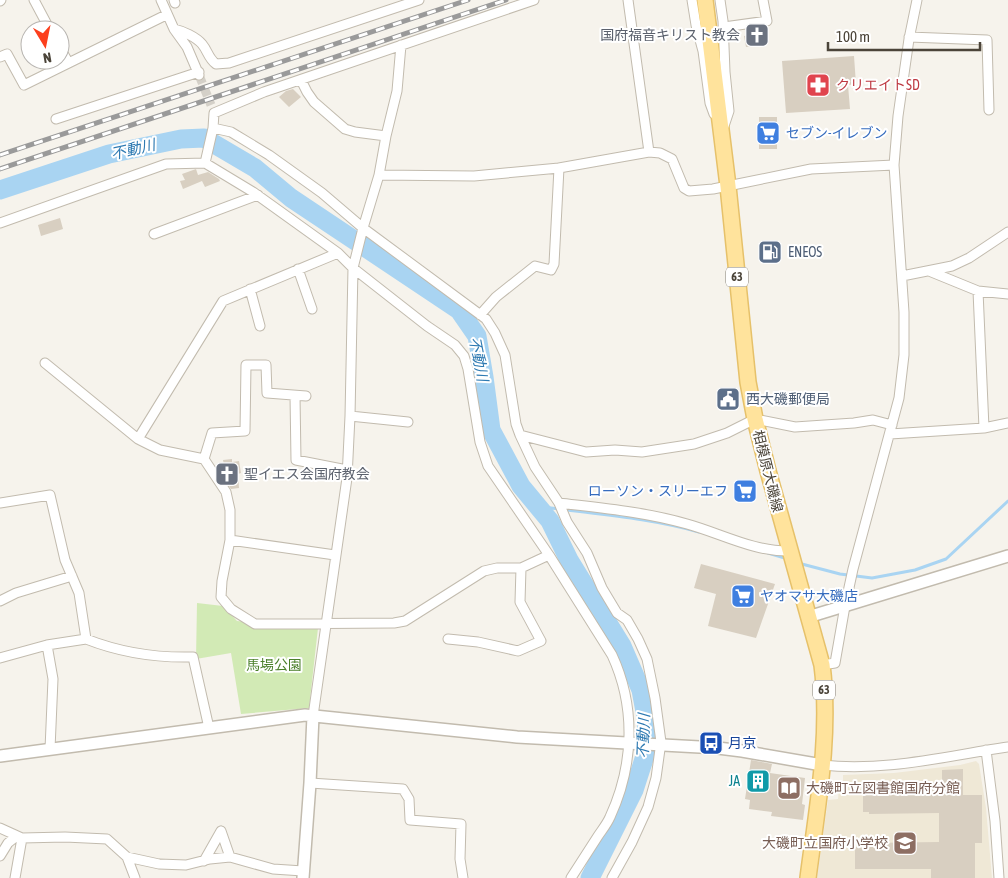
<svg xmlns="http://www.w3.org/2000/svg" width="1008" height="878" viewBox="0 0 1008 878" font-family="'Asap Condensed','Noto Sans JP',sans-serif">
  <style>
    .education { fill: #efe8d6 }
    .green { fill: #d2eab5 }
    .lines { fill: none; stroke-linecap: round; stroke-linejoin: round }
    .stream { stroke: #a9d4f2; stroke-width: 3 }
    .river { stroke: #a9d4f2; stroke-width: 19 }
    .building { fill: #d8cfc1 }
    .minor-tunnel { stroke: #d4d0c8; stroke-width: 9; stroke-dasharray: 9 4.5; stroke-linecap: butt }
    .minor-casing { stroke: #c2bbae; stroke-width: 11 }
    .tertiary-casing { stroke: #c2bbae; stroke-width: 14 }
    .primary-casing { stroke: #e6c16a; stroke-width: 18 }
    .minor { stroke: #fff; stroke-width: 9 }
    .tertiary { stroke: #fff; stroke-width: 11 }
    .primary { stroke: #ffe39c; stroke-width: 15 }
    .rail-casing { stroke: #9a9a9a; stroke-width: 5 }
    .rail { stroke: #fff; stroke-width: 3; stroke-dasharray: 9; stroke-linecap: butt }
    .labels { text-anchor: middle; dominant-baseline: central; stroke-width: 4; stroke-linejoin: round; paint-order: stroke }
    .shield { fill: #fff; stroke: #817c74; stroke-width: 1 }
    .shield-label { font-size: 12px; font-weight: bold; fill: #4b4439 }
    .worship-label { font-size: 14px; fill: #5b616d; stroke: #fff; text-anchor: end }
    .health-label { font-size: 14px; fill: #be3a42; stroke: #fff; text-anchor: start }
    .shop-label { font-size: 14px; fill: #366cbe; stroke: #fff; text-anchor: start }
    .service-label { font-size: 14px; fill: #4e5e75; stroke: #fff; text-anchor: start }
    .street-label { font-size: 14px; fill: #4b4439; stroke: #fff }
    .park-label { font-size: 14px; fill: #4a7f2a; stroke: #fff }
    .transit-label { font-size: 14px; fill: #164399; stroke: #fff; text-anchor: start }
    .culture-label { font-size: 14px; fill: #0d838f; stroke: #fff; text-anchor: end }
    .education-label { font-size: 14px; fill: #785e54; stroke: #fff; text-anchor: start }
    .water-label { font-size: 15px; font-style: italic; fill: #2e7ab2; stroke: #fff }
  </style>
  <rect width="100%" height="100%" fill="#f6f3ec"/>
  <path class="education" d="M976,761L979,764L986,808L992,878H817L828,800L838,799L839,788H843V775L894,773L960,765Z"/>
  <path class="green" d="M197,603L223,606L237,621L318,628L309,708L241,714L231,653L196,659Z"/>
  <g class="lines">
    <path class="stream" d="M537,506C592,514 646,517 699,532
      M768,553L788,559
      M798,563L840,574L872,578L915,570L946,559L1008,501"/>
    <path class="river" d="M0,190L109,154L181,139L204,138L255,168L291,198L459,310L477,336L484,377L491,430L521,486L550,521L569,560L622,646L641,690L646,717L647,736L645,756L634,790L590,878"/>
  </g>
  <path class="building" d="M766,27L768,44L746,47L744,36L750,35V33H752V29Z
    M854,56L856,84L848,85L850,109L786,113L782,61Z
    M293,89L301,97L289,107L279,97L286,91Z
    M759,117H777V149H759Z
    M196,169L198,175L208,172L219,179L220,181L205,187L202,181L183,189L180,181L185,180L182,174Z
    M60,218L63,229L41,236L38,225Z
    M232,459V462L239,461L241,473L238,474L239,488L231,489L216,466L224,465L223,460Z
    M701,564L775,584L756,638L708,626L716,594L694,588Z
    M751,760L772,764L770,773L805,778L802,804L805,805L803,820L771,816L772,812L749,809L750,800L745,799Z
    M963,769V795H982V843H975V878H931V869H855V847L866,848V843L939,842V813L869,814V812H863V794H868L867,783L942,782V770Z"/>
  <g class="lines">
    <path class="minor-tunnel" d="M199,75L211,105"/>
    <g class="minor-casing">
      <path id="minor" d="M34,0L50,30
        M161,0L174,29L187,47L199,75
        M174,0L175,3
        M692,0L696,25L703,51L710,103L714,114
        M720,0L723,21L725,72L729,111L724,126
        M0,1L1,0
        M724,27L767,21L763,0
        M174,29C183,31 196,37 202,44C208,51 208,58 216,64L229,63L419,0
        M909,37L987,40L989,110
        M60,48L68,62
        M0,57L7,54L24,85L166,15
        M301,80L307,92L314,102L345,129L355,132L386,136
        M56,119L199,72
        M213,128L231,132L269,155L322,193L363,228L486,319L495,333L505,355L516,424L520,435L586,452L615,450L642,452L694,444L727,433L755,419L795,427L854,423L873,420L892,425
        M649,152L660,153L672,159L684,188L689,191L713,189L811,169L894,165
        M205,163L213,128L214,113L264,92L534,0
        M379,175L474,176L559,168
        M0,223L166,164L205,163L253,192L338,253L353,268L427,326L455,345L464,356L468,369L480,442L488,466L549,555L612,655C636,707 634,765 610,817C607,824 602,830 598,836C589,850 580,864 571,878
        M154,234L258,195
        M298,269L312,309
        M929,271L978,291L1008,294
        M902,276L952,266L969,258L1008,232
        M250,289L260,326
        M978,291L984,428
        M480,315L496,297L535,266L551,270L554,264L559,168L649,152L628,0
        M45,363L138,439L223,301L338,253
        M295,396L296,460L347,470
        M350,416L408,422
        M890,434L984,428L1008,423
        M520,435L535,467L559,503
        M138,439L160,450L204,459L226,492L230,510V540L335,555
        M204,459L212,433L245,431L246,365H266L267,393L306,396
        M0,503L50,495L65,560L79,593L86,639C119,652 157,658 193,657L209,728
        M230,540L222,581L221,597L231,609L255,624L394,623L405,621L484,571L497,568H521L549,555
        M0,601L16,593L72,576
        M448,639L478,642L518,651L541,641L520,602L521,568
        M0,658L47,645
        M822,665L835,663L845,606L853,569L899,398L904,355V312L894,165L898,116L909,39L917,0
        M313,716L347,478L350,416L353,268L363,228L379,175L386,136L397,91L401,45
        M50,749L53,679L47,645L86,639
        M986,750L995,821L999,878
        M822,765C885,772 946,756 1008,747
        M310,783L403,789L409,799L410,820L461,824L460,859L463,878
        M0,828L22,838L65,837L107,839L127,857L159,864L186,865L210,859L230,857L273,869L303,871
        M221,831L230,857
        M0,856L8,843L17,836
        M127,857L135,878
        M204,861L221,831
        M15,878L22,838
        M612,878L632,842L648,807L656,778L661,742L655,698L647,659L638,639L627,620L617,613L602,588L587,553L567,522L559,503C601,508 646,512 687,524C720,533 754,552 790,551"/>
    </g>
    <g class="tertiary-casing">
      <path id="tertiary" d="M808,617L1008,556
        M0,756L305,715L517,737L718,748L742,751L822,765
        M303,878L310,783L313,716"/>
    </g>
    <g class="primary-casing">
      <path id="primary" d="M705,0L728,186L748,382L755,419L768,471L822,665C831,735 817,808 808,878"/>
    </g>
    <use href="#minor" class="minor"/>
    <use href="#tertiary" class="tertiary"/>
    <use href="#primary" class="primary"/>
    <g class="rail-casing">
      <path id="rail" d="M0,155L468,0
        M0,169L506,0"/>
    </g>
    <use href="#rail" class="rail"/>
  </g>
  <defs>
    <g id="church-square" transform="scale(1.25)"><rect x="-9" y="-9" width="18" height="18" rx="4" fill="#6b7280" stroke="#fff"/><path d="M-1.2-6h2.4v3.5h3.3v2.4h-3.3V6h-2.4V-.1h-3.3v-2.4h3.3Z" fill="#fff"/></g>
    <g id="pharmacy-square" transform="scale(1.25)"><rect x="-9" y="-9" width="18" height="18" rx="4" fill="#e0444e" stroke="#fff"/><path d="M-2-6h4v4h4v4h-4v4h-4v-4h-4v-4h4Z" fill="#fff"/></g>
    <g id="supermarket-square" transform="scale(1.25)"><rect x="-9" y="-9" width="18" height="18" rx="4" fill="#3f7fe0" stroke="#fff"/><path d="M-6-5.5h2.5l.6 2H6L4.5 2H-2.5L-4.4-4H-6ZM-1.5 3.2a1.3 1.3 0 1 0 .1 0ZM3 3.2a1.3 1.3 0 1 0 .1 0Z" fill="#fff"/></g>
    <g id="fuel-square" transform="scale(1.25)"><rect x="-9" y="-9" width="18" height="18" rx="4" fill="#5c6f8a" stroke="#fff"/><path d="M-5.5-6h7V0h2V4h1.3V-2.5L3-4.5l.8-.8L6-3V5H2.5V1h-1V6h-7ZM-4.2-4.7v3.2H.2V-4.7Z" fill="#fff"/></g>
    <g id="civic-square" transform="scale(1.25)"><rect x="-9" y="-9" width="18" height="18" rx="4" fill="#5c6f8a" stroke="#fff"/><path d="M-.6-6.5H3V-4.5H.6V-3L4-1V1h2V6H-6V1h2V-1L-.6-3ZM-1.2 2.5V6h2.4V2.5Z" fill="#fff"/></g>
    <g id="bus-square" transform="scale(1.25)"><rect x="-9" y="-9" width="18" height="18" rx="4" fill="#1a4fb4" stroke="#fff"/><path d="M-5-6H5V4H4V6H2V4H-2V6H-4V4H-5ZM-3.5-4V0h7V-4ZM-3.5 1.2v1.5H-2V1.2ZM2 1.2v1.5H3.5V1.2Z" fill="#fff"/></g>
    <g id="building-square" transform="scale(1.25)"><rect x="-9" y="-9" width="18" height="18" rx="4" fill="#0f9aa8" stroke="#fff"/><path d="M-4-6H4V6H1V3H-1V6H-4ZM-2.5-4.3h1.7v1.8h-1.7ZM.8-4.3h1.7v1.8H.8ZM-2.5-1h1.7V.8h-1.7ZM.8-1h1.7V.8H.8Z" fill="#fff"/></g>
    <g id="library-square" transform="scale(1.25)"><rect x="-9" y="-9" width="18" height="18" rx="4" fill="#8d6e63" stroke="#fff"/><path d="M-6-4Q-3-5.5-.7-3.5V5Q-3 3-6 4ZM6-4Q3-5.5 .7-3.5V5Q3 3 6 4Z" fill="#fff"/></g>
    <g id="school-square" transform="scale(1.25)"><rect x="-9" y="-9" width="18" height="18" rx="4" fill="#8d6e63" stroke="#fff"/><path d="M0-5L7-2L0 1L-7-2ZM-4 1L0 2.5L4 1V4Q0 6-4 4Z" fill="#fff"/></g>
  </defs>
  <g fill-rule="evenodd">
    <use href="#church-square" x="757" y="35"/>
    <use href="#pharmacy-square" x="818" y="85"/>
    <use href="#supermarket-square" x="768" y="133"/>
    <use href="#fuel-square" x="770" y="252"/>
    <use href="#civic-square" x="728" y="399"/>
    <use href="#church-square" x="227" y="474"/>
    <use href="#supermarket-square" x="745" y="491"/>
    <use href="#supermarket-square" x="743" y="596"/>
    <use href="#bus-square" x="711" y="743"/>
    <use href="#building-square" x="758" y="781"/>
    <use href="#library-square" x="789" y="788"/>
    <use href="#school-square" x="905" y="843"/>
  </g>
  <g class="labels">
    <g class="shield">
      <rect x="726" y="267.5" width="22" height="19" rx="4"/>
      <rect x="813" y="680.5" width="22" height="19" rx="4"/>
    </g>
    <g class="shield-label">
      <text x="737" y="277">63</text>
      <text x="824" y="690">63</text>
    </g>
    <g class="worship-label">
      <text x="740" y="35">国府福音キリスト教会</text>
      <text x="244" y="474" text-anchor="start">聖イエス会国府教会</text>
    </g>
    <g class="health-label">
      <text x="836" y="85">クリエイトSD</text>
    </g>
    <g class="shop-label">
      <text x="786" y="133">セブン-イレブン</text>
      <text x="728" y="491" text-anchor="end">ローソン・スリーエフ</text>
      <text x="760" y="596">ヤオマサ大磯店</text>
    </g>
    <g class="service-label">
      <text x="788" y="252">ENEOS</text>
      <text x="746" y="399">西大磯郵便局</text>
    </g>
    <g class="street-label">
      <text transform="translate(768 471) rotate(76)">相模原大磯線</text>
    </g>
    <g class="park-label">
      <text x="274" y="665">馬場公園</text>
    </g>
    <g class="transit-label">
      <text x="728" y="743">月京</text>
    </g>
    <g class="culture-label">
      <text x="740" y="781">JA</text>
    </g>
    <g class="education-label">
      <text x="806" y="788">大磯町立図書館国府分館</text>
      <text x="888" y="843" text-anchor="end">大磯町立国府小学校</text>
    </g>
    <g class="water-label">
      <text transform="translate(133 149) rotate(-13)">不動川</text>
      <text transform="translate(479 359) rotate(79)">不動川</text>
      <text transform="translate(643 736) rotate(-88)">不動川</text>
    </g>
  </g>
  <g transform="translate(45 45) rotate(170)"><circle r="24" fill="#ffffff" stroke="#b7b4b0"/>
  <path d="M0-4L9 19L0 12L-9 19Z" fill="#fc3f1d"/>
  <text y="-8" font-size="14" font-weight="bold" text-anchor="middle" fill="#4b4439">N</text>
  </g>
  <path d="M828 42v8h152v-8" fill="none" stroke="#4b4439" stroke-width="2.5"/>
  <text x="836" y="42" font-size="15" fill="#4b4439" stroke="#ffffff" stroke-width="4" paint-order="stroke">100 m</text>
</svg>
